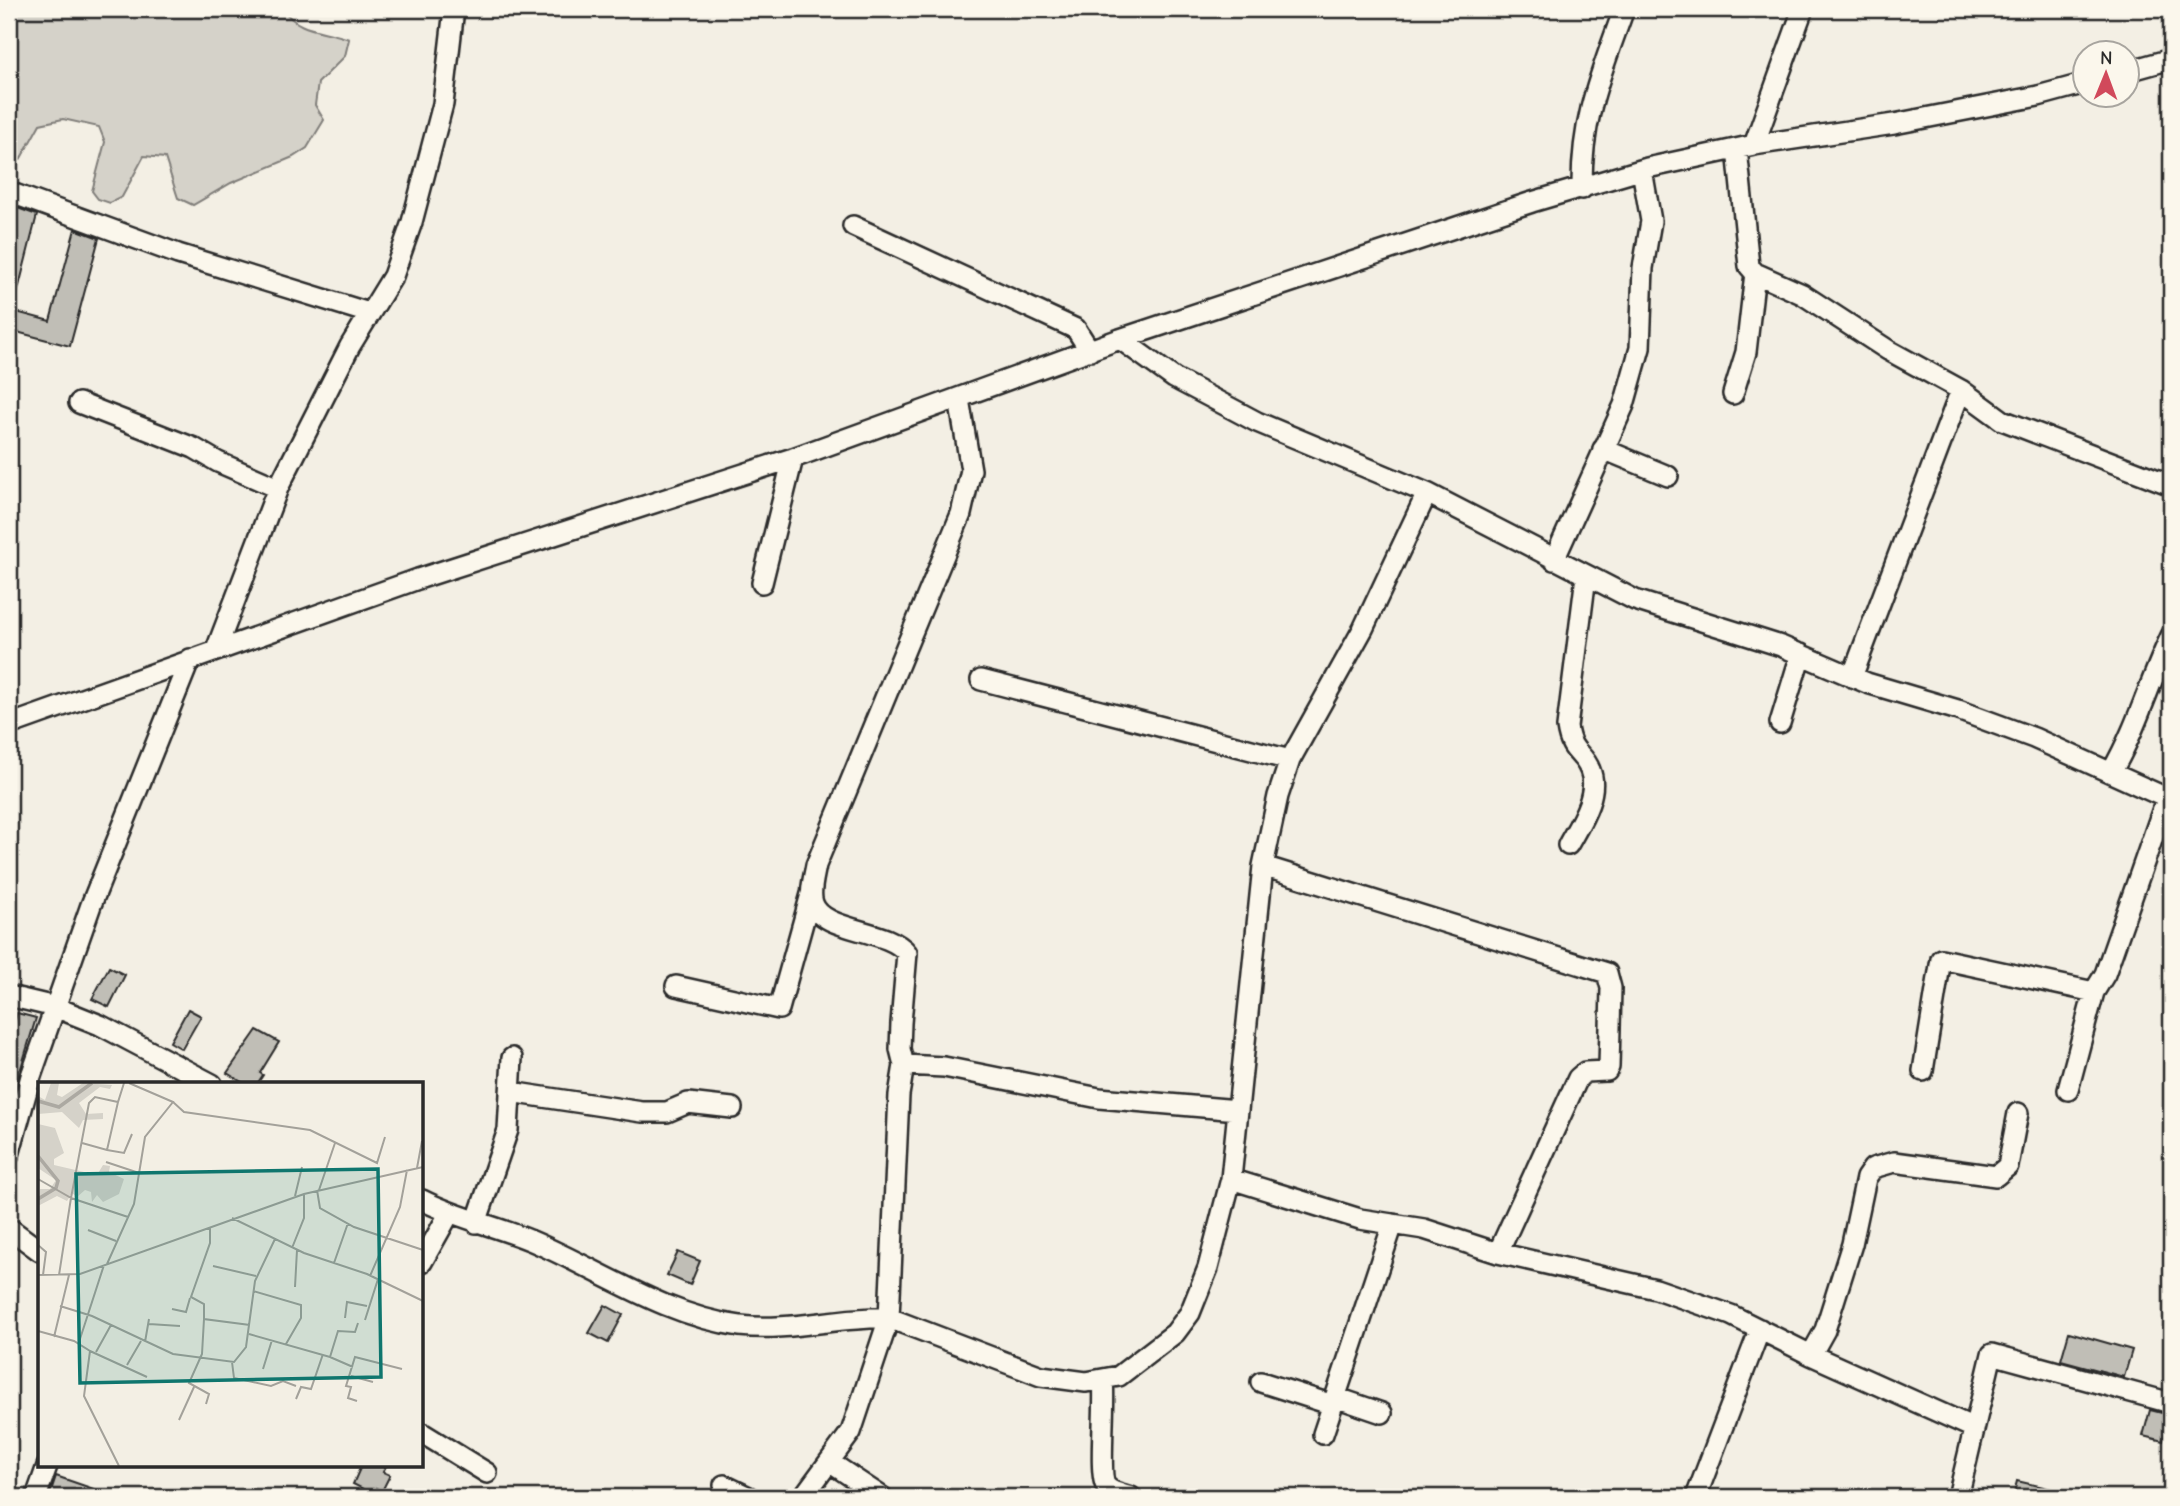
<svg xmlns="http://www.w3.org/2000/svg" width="2180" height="1506" viewBox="0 0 2180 1506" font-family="'Comic Neue',sans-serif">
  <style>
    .green { fill: #d5d2c9; stroke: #807e7a; stroke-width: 2 }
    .building { fill: #c0beb6; stroke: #2b2b2b; stroke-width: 2 }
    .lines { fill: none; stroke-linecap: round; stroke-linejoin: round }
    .minor-casing { stroke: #2b2b2b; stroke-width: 24 }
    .minor { stroke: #fbf7ec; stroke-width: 19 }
    .inset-river { fill: none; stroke: #aca9a2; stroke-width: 3.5 }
    .inset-road { fill: none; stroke: #a3a19a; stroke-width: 2 }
    .view { fill: #0f766e; fill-opacity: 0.15; stroke: #0f766e; stroke-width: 3.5 }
    .inset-edge { fill: none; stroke: #2b2b2b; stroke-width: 3.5 }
  </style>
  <rect width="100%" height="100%" fill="#f3efe4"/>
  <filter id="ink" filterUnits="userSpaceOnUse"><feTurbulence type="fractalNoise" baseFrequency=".0143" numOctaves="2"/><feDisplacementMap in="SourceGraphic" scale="14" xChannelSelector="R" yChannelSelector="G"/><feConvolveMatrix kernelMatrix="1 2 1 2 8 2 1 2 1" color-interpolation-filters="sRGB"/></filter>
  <g filter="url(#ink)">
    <path class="green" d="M9,9H283C299,33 323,29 349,39L345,56L318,83L315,105L324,120L307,148L293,157L231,183L193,205L178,198L165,158L144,156L122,197L110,203L98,199L92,191L105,142L99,127L63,119L40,124L20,160L9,163Z"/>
    <path class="building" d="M9,205L37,215L14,306H9Z
      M75,229L99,238L70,346L9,330V310L50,321Z
      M109,967L125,975L109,1007L92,999Z
      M188,1009L201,1016L182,1049L170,1042Z
      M17,1013L36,1018L12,1098H9V1043Z
      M257,1030L279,1042L260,1073L263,1075L257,1084H245L227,1073Z
      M678,1252L700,1261L690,1285L667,1275Z
      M605,1305L623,1315L608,1343L589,1333Z
      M2069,1332L2132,1350L2124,1377L2061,1360Z
      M2150,1410L2170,1415L2163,1441L2143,1436Z
      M361,1466H386L383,1472L390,1475L382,1491L376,1488L373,1494L353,1484Z
      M56,1476L111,1495V1497H49Z
      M2017,1481L2061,1491L2060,1497H2013Z"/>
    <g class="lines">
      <g class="minor-casing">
        <path id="minor" d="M2128,71L2171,59
          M1754,145L1803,9
          M1737,149L1749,266L1755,273L1802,294L1888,350L1961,390L2002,420L2171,485
          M1582,189C1581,118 1601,74 1624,9
          M9,192L178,254L369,313
          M853,226L1076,329L1090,351
          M1120,339L1174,378L1257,422L1427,493L1635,600L1781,646L1867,683L1958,710L2034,738L2171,800
          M1733,394L1746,352L1755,273
          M959,399L971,470L961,514L816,865C814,877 809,892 813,903C822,932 888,928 907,953L901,1023L900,1049L904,1065L944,1067L1099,1098L1238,1110
          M79,403L194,448L218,462L278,488
          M1603,449L1668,476
          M1554,560L1624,405L1640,348L1643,268L1651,221L1642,170
          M762,583L793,458
          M216,650L278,488L350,346L393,276L412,222L443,104L454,9
          M1852,677L1961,390
          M981,680L1290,760
          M1780,723L1801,654
          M9,725L418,579L793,458L1120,339L1532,202L1647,168L1754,145L1894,124L2038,96L2086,83
          M2112,771C2137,728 2150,680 2171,636
          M1568,845C1579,825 1600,794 1590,770C1583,751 1571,755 1567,727L1586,576
          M1263,866L1607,973L1611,988L1609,1067L1607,1071L1585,1072L1578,1078L1498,1253
          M676,986L779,1009L811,894
          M9,996L55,1007L100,1025L212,1084
          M1923,1071L1941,959L2094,992
          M2068,1090L2094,992L2105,974L2167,797
          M510,1092L642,1112H667L688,1103L732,1108
          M9,1155L31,1076L91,905L190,659
          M1231,1179L1360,1219L1424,1229L1498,1253L1656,1289L1731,1315L1811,1355L1825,1330L1852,1244L1866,1178L1873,1168L1894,1162L1996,1176L2008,1166L2018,1113
          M422,1200C457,1218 496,1226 532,1241C600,1270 665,1316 740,1326C790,1332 840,1316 889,1318L1041,1376L1086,1382L1119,1376L1175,1333L1190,1313L1208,1268L1231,1179L1263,866L1278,796L1290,760L1363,629L1427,493
          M476,1223L508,1130L512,1058
          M9,1228L40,1251
          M422,1262L449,1214
          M1811,1355L1974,1428
          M1103,1380C1106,1402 1098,1475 1106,1486C1112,1493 1123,1494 1131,1497
          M1261,1382L1333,1405
          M1335,1397L1382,1413
          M422,1433L487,1473
          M1323,1434L1393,1224
          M831,1463L882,1497
          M724,1485L749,1497
          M36,1497L47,1466
          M803,1497L851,1432L889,1318L899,1095L904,1065
          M1696,1497L1760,1329
          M1958,1497L1992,1354L2171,1403"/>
      </g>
      <use href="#minor" class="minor"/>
    </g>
  </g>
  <g transform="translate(38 1082)">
    <rect width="385" height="385" fill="#f3efe4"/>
    <path d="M13,1H21L19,13L24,15L45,1L74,3L72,7L62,5L41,21L48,32L65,31V37L45,38L41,46L24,30L0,32V14L7,18ZM0,42L17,46L26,71L16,77V83L59,93L65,83L72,84L71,90L86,97L81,112L65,120L59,113L54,120L53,110L47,108L39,115L34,111L29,119L19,114L0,124L2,107H12L18,98L0,86Z" fill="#d5d2c9"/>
    <path class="inset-river" d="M0,19L21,25L54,1M0,74L20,99L18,106L0,117"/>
    <path class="inset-road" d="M86,1L80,20L57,15L51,21L33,116L90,135M135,20L146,30L272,48L339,81L347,55M44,61L69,68L80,20M69,68L86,71L94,52M68,80L101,91M379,86L384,59M0,97L33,116L21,193M279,108L282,126L316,145L385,168M281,108L297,61M257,114L264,85M194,136L266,171L329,192L385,219M172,145V161L153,215L166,222V237L212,243M50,148L78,159M0,163L8,170L5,193M254,166L266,136V112M296,181L310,141M69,182L96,122L107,55L135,20L91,1M175,184L218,194M0,193L42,192L266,112L385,85M332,194L362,125L369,88M257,205L259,168M215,209L263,223V236L248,262M22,224L54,234L135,272L196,280L208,265L217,199L237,157M134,227L148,230L152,216M307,236L309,220L329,224M166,237L164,272L151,301L171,312L168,322M327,238L340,197M111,242L142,244M0,249L36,259L52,269L46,314L81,384M211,252L292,275L300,249L317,250L320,241M16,255L31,193M41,260L66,183M107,260L111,237M52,269L109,295M58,270L73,243M292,275L315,285M194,280L196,296L233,304L245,299L258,304M89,283L103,259M225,287L234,258M313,294L335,300M258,317L263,305L273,307L285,272M319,319L310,316L313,305L308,304L317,275L364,287M141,338L156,305"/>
    <path class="view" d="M340,87L343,295L42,301L38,92Z"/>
    <rect width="385" height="385" class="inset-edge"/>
  </g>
  <rect width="2180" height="1506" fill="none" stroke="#fbf7ec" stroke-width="35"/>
  <rect x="18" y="18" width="2145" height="1471" fill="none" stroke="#2b2b2b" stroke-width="2.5" filter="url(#ink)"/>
  <g transform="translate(2106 74) rotate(1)"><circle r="33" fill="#fbf7ec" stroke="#a8a59f" stroke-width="2"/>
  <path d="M0-5L12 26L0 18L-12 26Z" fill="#d1495b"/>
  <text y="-10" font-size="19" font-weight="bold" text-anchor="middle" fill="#2b2b2b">N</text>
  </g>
</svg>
